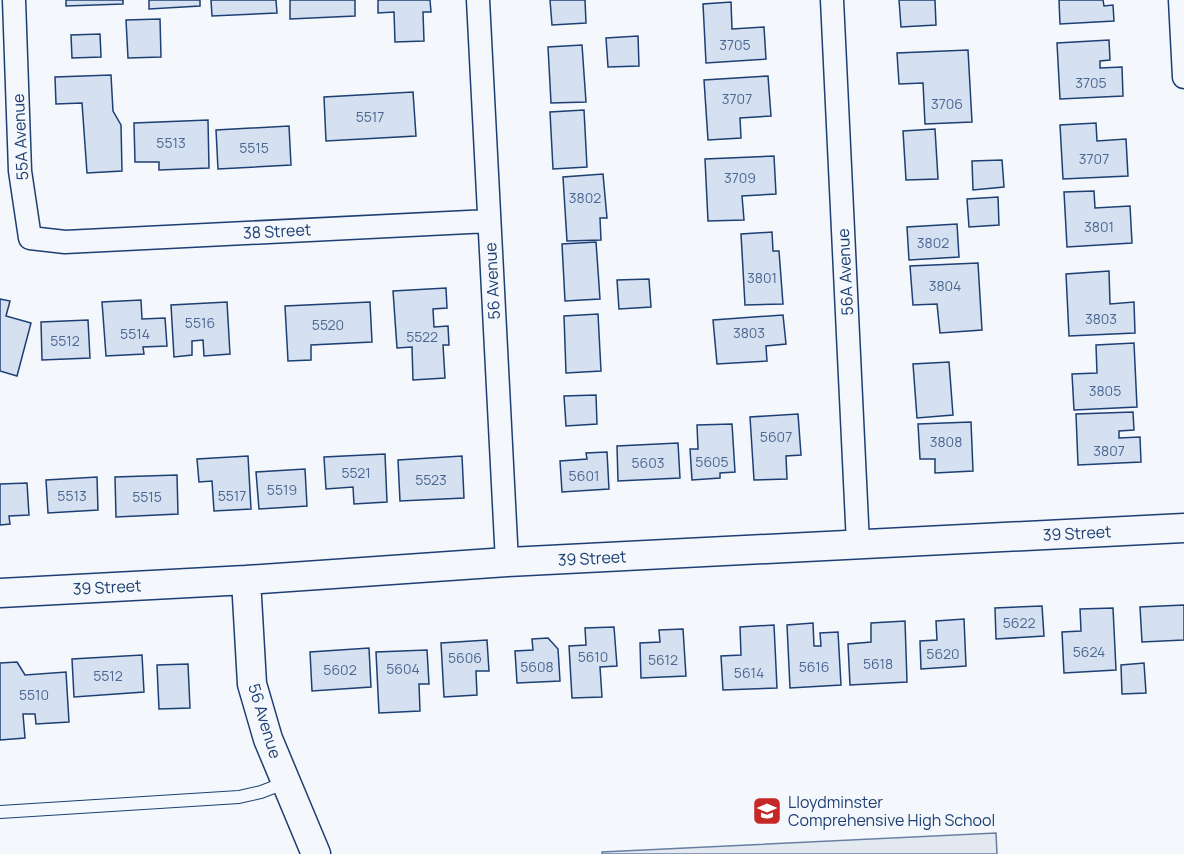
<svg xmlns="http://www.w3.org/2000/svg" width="1184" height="854" viewBox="0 0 1184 854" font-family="Manrope,sans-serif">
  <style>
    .green { fill: #e3e9f0; stroke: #687fa3; stroke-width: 1.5 }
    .building { fill: #d5e0f0; stroke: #1d3f73; stroke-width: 1.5 }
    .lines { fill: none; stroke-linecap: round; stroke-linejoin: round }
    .service-casing { stroke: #1d3f73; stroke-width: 14 }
    .minor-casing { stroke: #1d3f73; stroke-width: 25 }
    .tertiary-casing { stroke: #1d3f73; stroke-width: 31 }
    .service { stroke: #f4f7fb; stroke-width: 12 }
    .minor { stroke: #f4f7fb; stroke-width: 22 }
    .tertiary { stroke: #f4f7fb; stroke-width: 28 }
    .labels { text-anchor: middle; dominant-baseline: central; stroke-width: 4.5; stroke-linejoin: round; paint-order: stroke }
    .number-label { font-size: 14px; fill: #4b6792 }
    .street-label { font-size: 16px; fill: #1d3f73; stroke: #f4f7fb }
    .poi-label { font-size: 16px; fill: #1d3f73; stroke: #f4f7fb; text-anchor: start }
  </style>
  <rect width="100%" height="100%" fill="#f4f7fb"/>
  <path class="green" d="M996,833L997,854H602V852Z"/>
  <path class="building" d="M66,0H123V4L66,6Z
    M149,0H200V6L149,9Z
    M211,0H276L277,13L212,16Z
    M290,0H355V16L290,19Z
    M378,0H430L431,12H423L424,41L395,42L394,12L378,13Z
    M550,0H585L586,23L552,25Z
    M899,0H935L936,25L901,27Z
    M1059,0H1103L1104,6L1113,5L1114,21L1060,24Z
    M731,2L732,29L764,27L766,59L706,63L703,4Z
    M160,19L161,57L128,58L126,20Z
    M100,34L101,57L72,58L71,35Z
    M638,36L639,66L608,67L606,38Z
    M1109,40L1110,60L1100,61V68L1122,67L1123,96L1060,99L1057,43Z
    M582,45L586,102L551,103L548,47Z
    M968,50L972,122L925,124L923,83L899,84L897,53Z
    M111,75L113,111L121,125L122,171L87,173L82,103L56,104L55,77Z
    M768,76L771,116L740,118L741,138L708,140L704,80Z
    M413,92L416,136L326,141L324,97Z
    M584,110L587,167L553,169L550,112Z
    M208,120L209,168L159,170V162H135L134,123Z
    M1096,123L1097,141L1126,139L1128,176L1063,179L1060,125Z
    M289,126L291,165L218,169L216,130Z
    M935,129L938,179L906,180L903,131Z
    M774,156L776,194L742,196L744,220L708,221L705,159Z
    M1002,160L1004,187L973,190L972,161Z
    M603,174L607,218H600L601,240L567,241L563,177Z
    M1094,191L1095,208L1130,206L1132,243L1067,247L1064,192Z
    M998,197L999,225L969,227L967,199Z
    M957,224L959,257L909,260L907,227Z
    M772,232L773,251H779L783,304L745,305L741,234Z
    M596,242L600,299L565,301L562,244Z
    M978,263L982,330L940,333L937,304L913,305L910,266Z
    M1109,271L1110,304L1134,302L1135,333L1069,336L1066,274Z
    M649,279L651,307L619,309L617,280Z
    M446,288L447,308L433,309L434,327L448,326L449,345H443L445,378L413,380L412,347L397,348L393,291Z
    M0,299L10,301L6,316L31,323L17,376L0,371Z
    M141,300L142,319L165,318L167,346L143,347L144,354L106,356L102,302Z
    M227,302L230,354L204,356L203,340L192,341V355L174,357L171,305Z
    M370,302L372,342L311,345V360L288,361L285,306Z
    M598,314L601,371L566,373L564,316Z
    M783,315L786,344L766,346L767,361L717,364L713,320Z
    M88,320L90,358L42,360L41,322Z
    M1134,343L1137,407L1074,410L1072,374L1097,373L1096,345Z
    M949,362L953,415L917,418L913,364Z
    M596,395L597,424L566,426L564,396Z
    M1133,412L1134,430L1119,431V438L1140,437L1141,462L1078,465L1076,414Z
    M798,414L801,455L786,456L787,479L754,480L750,417Z
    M971,422L973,471L935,473V459H920L918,424Z
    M732,424L735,472L720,473V478L692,480L690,449H698L697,425Z
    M678,443L680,478L618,481L617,446Z
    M607,452L609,489L562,492L560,461L587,459L586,453Z
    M385,454L387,502L354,504L353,487L326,489L324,457Z
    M248,456L251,509L214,511L212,481L199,482L197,459Z
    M462,456L464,498L400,501L398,460Z
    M305,469L307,506L259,509L256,472Z
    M177,475L178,514L116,517L115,477Z
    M97,477L98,510L48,513L46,480Z
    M27,483L29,515L9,516L10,524L0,525V484Z
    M1184,605V640L1142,642L1140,607Z
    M1042,606L1044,636L996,639L995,608Z
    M1113,608L1116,670L1064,673L1062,632L1081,631L1080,609Z
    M964,619L966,666L921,669L920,641L937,640L936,621Z
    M905,621L907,682L850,685L848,644L871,642V623Z
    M813,623L814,646H821L820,633L838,632L841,685L790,688L787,625Z
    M774,625L777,688L723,690L721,656L741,655L740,627Z
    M614,627L617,666L600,667L602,697L572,698L569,646L586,645L585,628Z
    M683,629L686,676L641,678L640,643L660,642L659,630Z
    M548,638L558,649L560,681L517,683L515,651L533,650L532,639Z
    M487,640L489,671H476L477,695L444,697L441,643Z
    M369,648L371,687L312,691L310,652Z
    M427,650L429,684H419L420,711L379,713L376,652Z
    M142,655L144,692L74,697L72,659Z
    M17,662L25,675L66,672L69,722L36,724L35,714H23L25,738L0,740V663Z
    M1144,663L1146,693L1122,694L1121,665Z
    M188,664L190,708L159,709L157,665Z"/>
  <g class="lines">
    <g class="service-casing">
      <path id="service" d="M0,812L239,797L261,792L287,782"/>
    </g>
    <g class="minor-casing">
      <path id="minor" d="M14,0L20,171L30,238L65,242L489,221
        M478,0L507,562
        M832,0L858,544
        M1180,0L1184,77"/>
    </g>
    <g class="tertiary-casing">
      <path id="tertiary" d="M246,580L252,684L268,739L316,854
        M0,593L246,580L507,562L1184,528"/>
    </g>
    <use href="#service" class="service"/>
    <use href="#minor" class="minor"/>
    <use href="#tertiary" class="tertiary"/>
  </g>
  <defs>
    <g id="school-square" transform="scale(1.5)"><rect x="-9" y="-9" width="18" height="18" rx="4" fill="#c62828" stroke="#f4f7fb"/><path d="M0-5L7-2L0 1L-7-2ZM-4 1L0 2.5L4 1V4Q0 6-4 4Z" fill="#fff"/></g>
  </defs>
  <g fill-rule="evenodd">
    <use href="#school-square" x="767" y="811"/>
  </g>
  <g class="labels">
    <g class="number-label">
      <text x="735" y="44">3705</text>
      <text x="1091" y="82">3705</text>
      <text x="737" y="98">3707</text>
      <text x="947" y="103">3706</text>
      <text x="370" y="116">5517</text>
      <text x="171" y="142">5513</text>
      <text x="254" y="147">5515</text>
      <text x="1094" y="158">3707</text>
      <text x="740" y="177">3709</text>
      <text x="585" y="197">3802</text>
      <text x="1099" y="226">3801</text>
      <text x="933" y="242">3802</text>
      <text x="762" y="277">3801</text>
      <text x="945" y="285">3804</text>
      <text x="1101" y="318">3803</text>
      <text x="200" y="322">5516</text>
      <text x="328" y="324">5520</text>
      <text x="749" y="332">3803</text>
      <text x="135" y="333">5514</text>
      <text x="422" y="336">5522</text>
      <text x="65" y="340">5512</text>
      <text x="1105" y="390">3805</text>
      <text x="776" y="436">5607</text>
      <text x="946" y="441">3808</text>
      <text x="1109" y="450">3807</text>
      <text x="712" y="461">5605</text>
      <text x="648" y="462">5603</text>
      <text x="356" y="472">5521</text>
      <text x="584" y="475">5601</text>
      <text x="431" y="479">5523</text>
      <text x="282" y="489">5519</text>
      <text x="72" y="495">5513</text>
      <text x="232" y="495">5517</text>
      <text x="147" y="496">5515</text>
      <text x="1019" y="622">5622</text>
      <text x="1089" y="651">5624</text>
      <text x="943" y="653">5620</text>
      <text x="593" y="656">5610</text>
      <text x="465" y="657">5606</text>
      <text x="663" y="659">5612</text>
      <text x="878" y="663">5618</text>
      <text x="537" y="666">5608</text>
      <text x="814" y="666">5616</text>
      <text x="403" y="668">5604</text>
      <text x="340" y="669">5602</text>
      <text x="749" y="672">5614</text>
      <text x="108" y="675">5512</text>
      <text x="34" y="694">5510</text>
    </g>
    <g class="street-label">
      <text transform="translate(20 137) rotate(-93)">55A Avenue</text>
      <text transform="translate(277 231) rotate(-3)">38 Street</text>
      <text transform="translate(845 272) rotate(-93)">56A Avenue</text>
      <text transform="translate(492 281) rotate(-93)">56 Avenue</text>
      <text transform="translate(1077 533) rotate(-3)">39 Street</text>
      <text transform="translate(592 558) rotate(-3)">39 Street</text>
      <text transform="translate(107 587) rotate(-3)">39 Street</text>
      <text transform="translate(265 721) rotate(73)">56 Avenue</text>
    </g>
    <g class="poi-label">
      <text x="788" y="802">Lloydminster<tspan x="788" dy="18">Comprehensive High School</tspan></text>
    </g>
  </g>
</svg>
